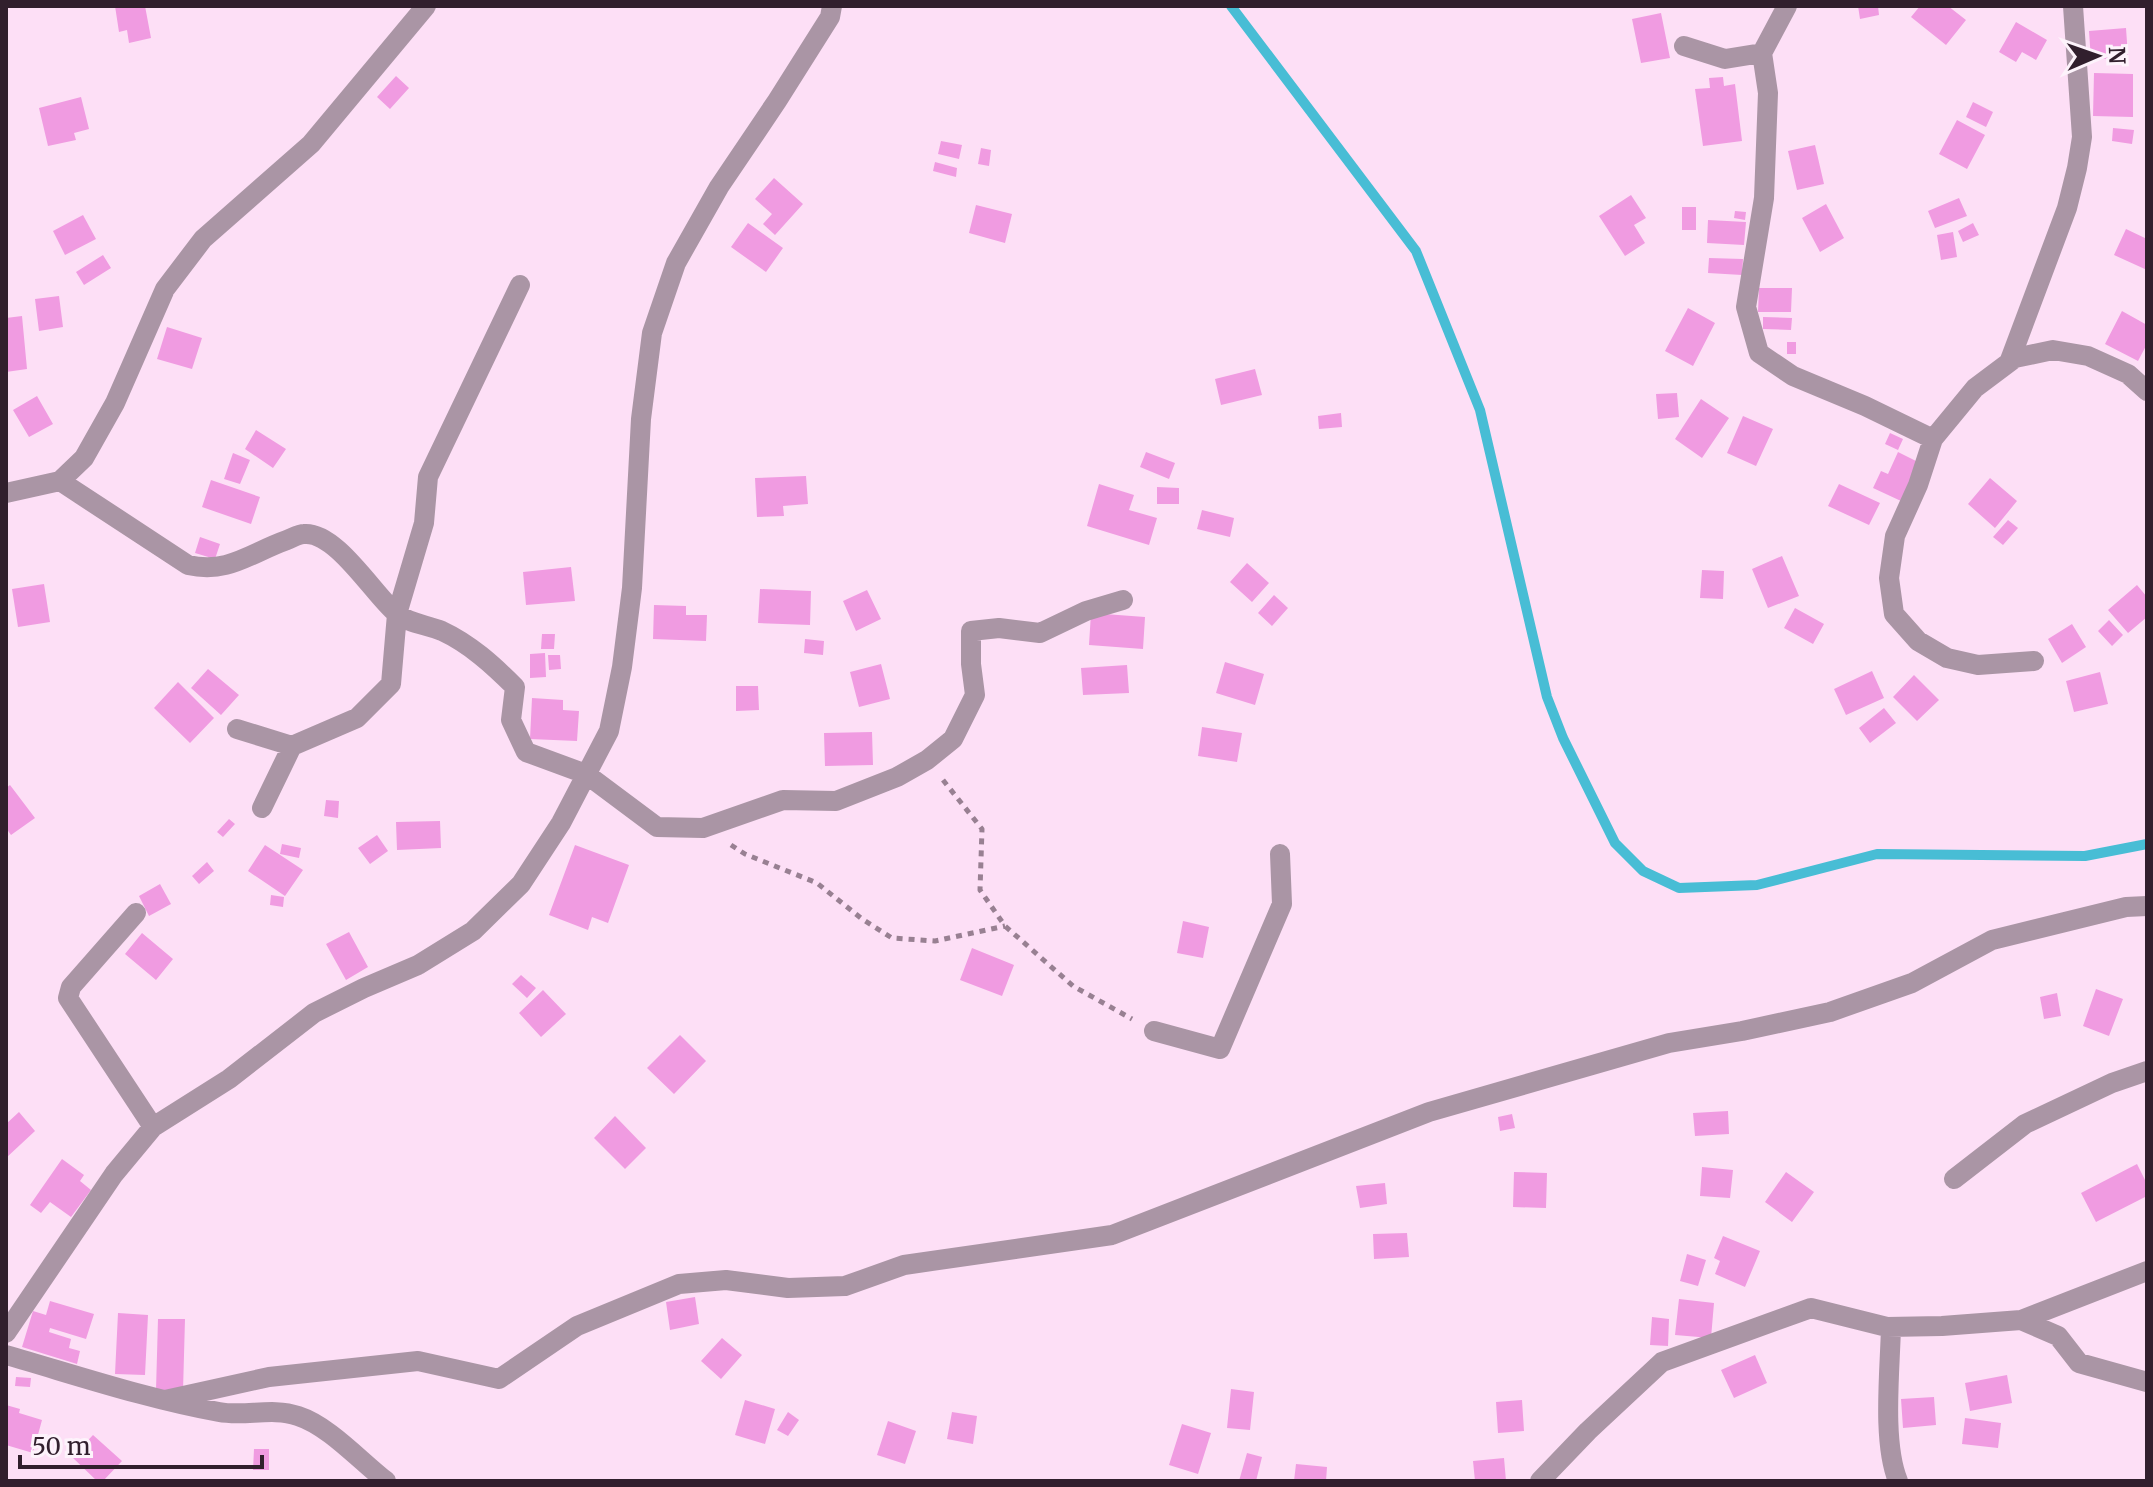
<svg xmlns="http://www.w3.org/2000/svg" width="2153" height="1487" viewBox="0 0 2153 1487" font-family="Merriweather,serif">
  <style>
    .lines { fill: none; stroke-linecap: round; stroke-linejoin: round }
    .stream { stroke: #48bdd5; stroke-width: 10 }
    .building { fill: #f09be1 }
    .path { stroke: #988092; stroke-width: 5; stroke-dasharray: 6 6; stroke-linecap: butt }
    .minor { stroke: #aa95a5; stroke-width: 20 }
  </style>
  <rect width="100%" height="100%" fill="#fddff6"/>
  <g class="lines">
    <path class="stream" d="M1231,6L1416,251L1480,410L1547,697L1563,738L1615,843L1643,871L1679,888L1757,885L1877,854L2085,856L2147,844"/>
  </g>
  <path class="building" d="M115,6H145L151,38L129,43L127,30L119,32Z
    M1858,6H1878L1879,15L1860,19Z
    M1920,6H1948L1966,20L1946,45L1911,17Z
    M1661,13L1670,58L1641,63L1632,19Z
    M2016,22L2047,40L2036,60L2022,52L2016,62L1999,52Z
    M2126,28L2128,57L2091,60L2089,31Z
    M2094,73L2133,74V117L2093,116Z
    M396,76L409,88L390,109L377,97Z
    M1723,77L1724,86L1735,84L1742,141L1703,146L1695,89L1710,88L1709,78Z
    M81,97L89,129L74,133L76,140L48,146L39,108Z
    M1973,102L1993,112L1986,127L1966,117Z
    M1957,120L1985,135L1967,169L1939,154Z
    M2113,128L2134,130L2132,144L2112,141Z
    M941,141L962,145L959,159L938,154Z
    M1815,145L1824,184L1797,190L1788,151Z
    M981,148L991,150L989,166L978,164Z
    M935,162L957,168L956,177L933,171Z
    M774,178L803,204L775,235L763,224L772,214L755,199Z
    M1631,195L1646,218L1634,225L1645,243L1625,256L1599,216Z
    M1959,198L1967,216L1935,228L1928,211Z
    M1826,204L1844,238L1820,252L1802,218Z
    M976,205L1012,214L1005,243L969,233Z
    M1682,207H1696V230H1682Z
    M1735,211L1746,212L1745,220L1734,218Z
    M83,215L96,239L65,255L53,231Z
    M1708,220L1746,222L1744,245L1707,243Z
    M748,223L783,248L766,272L731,247Z
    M1973,223L1979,235L1963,242L1958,231Z
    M2126,229L2147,239V270L2114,255Z
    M1953,232L1957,257L1941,260L1937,235Z
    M103,255L111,268L84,285L76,272Z
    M1709,258L1743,259L1742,275L1708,273Z
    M1759,288H1792L1791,312H1758Z
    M59,296L63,327L39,331L35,299Z
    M1688,308L1715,323L1693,366L1665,351Z
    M2122,311L2147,325V344L2138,361L2105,344Z
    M22,316L27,369L6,372V318Z
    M1763,317L1792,318L1791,330L1763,329Z
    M167,327L202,338L192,369L157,359Z
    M1787,342H1796V354H1787Z
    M1255,369L1262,395L1221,405L1215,379Z
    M1677,393L1679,417L1658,419L1656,394Z
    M37,396L53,424L29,437L13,410Z
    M1701,399L1729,418L1702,458L1675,439Z
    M1341,413L1342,427L1319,429L1318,416Z
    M1743,416L1773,429L1756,466L1727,453Z
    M256,430L286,449L273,468L245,449Z
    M1890,433L1903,439L1898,450L1885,444Z
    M1146,452L1175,463L1169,479L1140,467Z
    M1898,452L1918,462L1901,501L1873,488L1881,471L1888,474Z
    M233,453L250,460L240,484L224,479Z
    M806,476L808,504L783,506L784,516L757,517L755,478Z
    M1990,478L2017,501L1995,528L1968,504Z
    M211,480L260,497L251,524L202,507Z
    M1099,484L1134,495L1129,510L1157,518L1149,545L1087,526Z
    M1839,484L1880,503L1869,525L1828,506Z
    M1157,487L1179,488V504H1157Z
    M1202,510L1234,518L1230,537L1197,529Z
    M2008,520L2018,528L2003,545L1993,537Z
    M200,537L220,544L215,559L195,553Z
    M1782,556L1799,596L1768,608L1752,569Z
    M1247,563L1269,583L1252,602L1230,582Z
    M571,567L575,601L526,605L523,572Z
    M1702,570L1724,571L1723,599L1700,598Z
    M44,584L50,622L18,627L12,589Z
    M2137,585L2147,597V617L2128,633L2108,610Z
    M760,589L811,591L810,625L758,623Z
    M867,590L881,619L856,631L843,601Z
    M1274,595L1288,608L1272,626L1258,613Z
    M654,605L686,606V615H707L706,641L653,639Z
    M1795,608L1824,624L1813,644L1784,628Z
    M1091,613L1145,617L1143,649L1089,645Z
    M2109,620L2123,635L2112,646L2098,631Z
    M2072,624L2086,647L2062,663L2048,639Z
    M542,634H555L554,649H541Z
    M805,639L824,641L823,655L804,653Z
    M545,653L546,677L530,678V654Z
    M548,655H560L561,669L549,670Z
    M1225,662L1264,674L1255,705L1216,693Z
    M881,664L890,699L859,707L850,672Z
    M1127,665L1129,693L1083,695L1081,668Z
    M208,669L239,695L221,715L191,688Z
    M1872,671L1884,698L1846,715L1834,689Z
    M2100,672L2108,704L2074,712L2066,681Z
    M1914,675L1939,700L1917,721L1893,697Z
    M178,682L214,718L190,743L154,708Z
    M736,686H758L759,710L736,711Z
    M532,698L563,700V710L579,711L577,741L530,739Z
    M1884,708L1896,723L1870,743L1859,728Z
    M1202,727L1242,733L1237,762L1198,756Z
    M872,732L873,765L825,766L824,733Z
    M10,785L35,818L11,835L6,828V788Z
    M326,800L339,801L338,818L324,816Z
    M229,819L235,824L223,837L217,832Z
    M440,821L441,848L397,850L396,822Z
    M377,835L388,851L370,864L358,848Z
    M282,844L301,848L299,858L280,854Z
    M265,845L303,870L285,896L248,871Z
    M575,845L629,865L608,923L592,917L588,930L549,915Z
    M207,862L214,871L199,884L192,876Z
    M160,884L171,904L149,916L139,896Z
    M271,895L284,897L283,907L270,905Z
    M1183,921L1209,927L1203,958L1177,953Z
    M349,932L368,967L346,980L326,944Z
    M142,933L173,959L156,980L125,954Z
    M972,948L1014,965L1002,996L960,980Z
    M521,975L536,988L527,998L512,984Z
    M2096,989L2123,999L2109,1036L2083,1026Z
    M543,990L566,1014L541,1037L519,1013Z
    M2057,993L2061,1016L2044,1019L2040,997Z
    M680,1035L706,1061L674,1094L647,1068Z
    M1728,1111L1729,1134L1695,1136L1693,1113Z
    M19,1112L35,1131L6,1158V1124Z
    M1512,1114L1515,1128L1500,1131L1498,1117Z
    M615,1116L646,1148L625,1169L594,1138Z
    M62,1159L84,1175L80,1181L91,1190L71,1217L50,1202L41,1213L30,1205Z
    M2137,1164L2147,1184V1196L2096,1222L2081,1193Z
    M1702,1167L1733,1170L1730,1198L1700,1196Z
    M1514,1172L1547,1173L1546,1208L1513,1207Z
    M1786,1172L1814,1192L1792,1222L1765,1202Z
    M1385,1183L1387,1204L1360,1208L1356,1186Z
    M1407,1233L1409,1257L1374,1259L1373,1234Z
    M1723,1236L1760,1251L1745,1287L1715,1274L1720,1261L1714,1258Z
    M1687,1254L1706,1260L1698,1286L1680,1281Z
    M695,1297L699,1324L670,1330L666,1302Z
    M1679,1299L1714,1303L1711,1338L1675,1335Z
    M50,1301L94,1314L86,1339L50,1328L49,1332L71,1339L69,1348L80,1351L77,1364L22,1347L33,1311L46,1315Z
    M118,1313L148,1315L145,1375L115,1374Z
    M1652,1317L1669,1319L1668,1346L1650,1345Z
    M158,1319H185L183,1391L156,1390Z
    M722,1338L742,1355L721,1379L701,1361Z
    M1755,1355L1767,1383L1734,1398L1721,1370Z
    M2007,1375L2012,1403L1970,1411L1965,1383Z
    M16,1377L31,1378L30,1387L15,1386Z
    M1231,1389L1254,1392L1250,1430L1227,1428Z
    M1934,1397L1936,1425L1903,1428L1901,1399Z
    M745,1400L775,1409L765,1444L735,1435Z
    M1522,1400L1524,1431L1498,1433L1496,1402Z
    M6,1405L20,1409L19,1413L42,1420L33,1453L6,1445Z
    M788,1412L799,1420L788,1436L777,1430Z
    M952,1412L977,1416L973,1444L947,1439Z
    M1965,1418L2001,1423L1998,1448L1962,1444Z
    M888,1421L916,1431L905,1464L877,1455Z
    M1182,1424L1211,1433L1198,1474L1169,1465Z
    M93,1435L122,1461L103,1481H97L72,1457Z
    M254,1449H269V1470H253Z
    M1247,1453L1262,1457L1256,1481H1239Z
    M1504,1458L1506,1481H1475L1473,1461Z
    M1296,1464L1327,1467L1326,1481H1294Z"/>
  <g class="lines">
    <path class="path" d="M943,780L982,829L980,890L1005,926L1073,986L1132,1019
      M731,845L745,854L817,883L862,919L892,938L935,941L1005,926"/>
    <path class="minor" d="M1787,6L1762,53L1768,93L1764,198L1746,307L1759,353L1793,376L1865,406L1933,439
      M1684,46L1725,59L1762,53
      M2010,360L2067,208L2077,168L2082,137L2073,6
      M60,481L188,565C229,574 250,553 287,540C292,538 299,534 304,534C336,531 374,595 396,613C407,623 428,625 442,631C470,644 493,665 515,687L511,720L526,752L586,774L657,827L703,828L783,800L836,801L897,777L927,760L953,739L975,695L971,664V631L999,628L1040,633L1086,611L1123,600
      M6,493L60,481L84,458L115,403L165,289L203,239L311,144L426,6
      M2034,661L1978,665L1947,658L1918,641L1894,614L1889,578L1895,536L1918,485L1933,439L1975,388L2015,358L2053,350L2088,356L2128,374L2147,391
      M237,729L292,746
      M262,808L292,746L357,718L391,684L397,614L424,523L428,477L520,285
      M136,913L71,987L68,998L153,1127
      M1154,1031L1220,1049L1282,904L1280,854
      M1954,1179L2025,1124L2112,1083L2147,1071
      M2021,1320L2147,1271
      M1891,1327C1890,1370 1882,1442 1898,1481
      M6,1333L114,1174L153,1127L229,1079L314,1013L364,988L418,965L473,931L521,884L561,823L609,731L622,667L632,588L641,419L652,333L676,263L719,187L777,101L830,17L832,6
      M6,1355C76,1375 147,1399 219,1412C245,1417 272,1407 298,1416C329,1426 359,1460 386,1481
      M165,1400L269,1377L418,1361L499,1379L577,1326L679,1284L726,1280L788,1288L845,1286L904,1265L1112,1235L1429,1112L1669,1043L1742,1031L1830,1012L1912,983L1992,940L2126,907L2147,906
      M1540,1481L1588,1431L1662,1362L1811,1308L1887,1327L1942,1326L2021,1320L2058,1336L2079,1363L2147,1382"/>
  </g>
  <rect width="2153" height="1487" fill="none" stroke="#311f2d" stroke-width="16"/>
  <g transform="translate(2097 56) rotate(88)" stroke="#fdf3fb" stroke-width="6" paint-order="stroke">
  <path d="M0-6L14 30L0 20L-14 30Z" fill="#311f2d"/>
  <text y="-12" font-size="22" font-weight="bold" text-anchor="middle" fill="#311f2d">N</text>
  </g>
  <path d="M20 1455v12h242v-12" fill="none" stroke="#311f2d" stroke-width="4"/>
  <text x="32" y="1455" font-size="24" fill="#311f2d" stroke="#fdf3fb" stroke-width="6" paint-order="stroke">50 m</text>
</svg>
